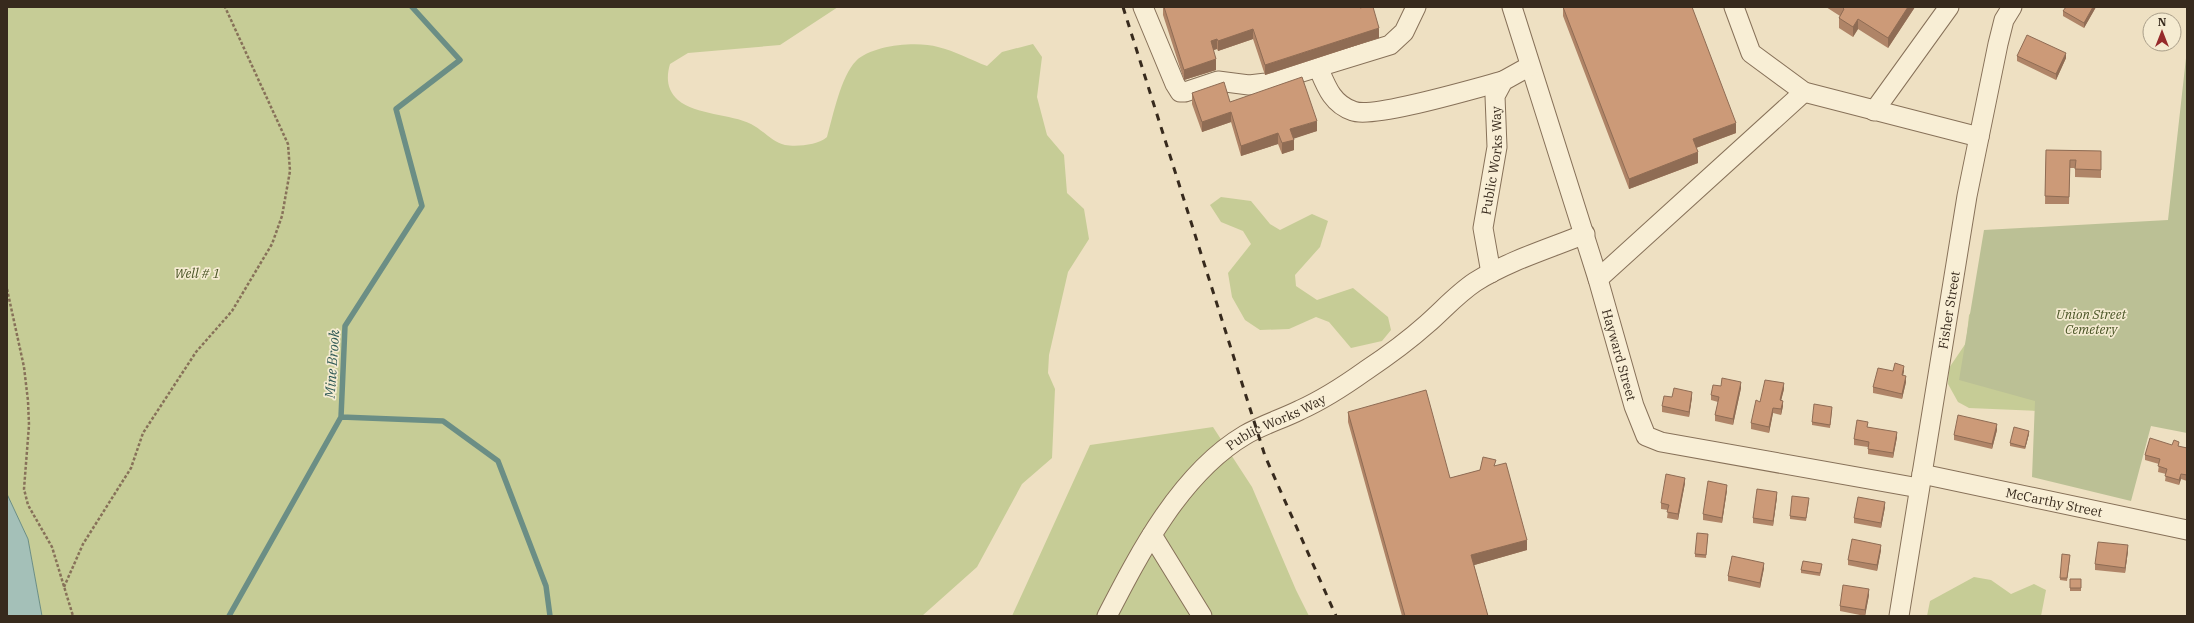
<svg xmlns="http://www.w3.org/2000/svg" width="2194" height="623" viewBox="0 0 2194 623" font-family="'IBM Plex Serif',serif">
  <style>
    .green { fill: #c6cc96 }
    .cemetery { fill: #bbc095 }
    .water { fill: #a4c0b8; stroke: #6b8e85 }
    .lines { fill: none; stroke-linecap: round; stroke-linejoin: round }
    .stream { stroke: #6b8e85; stroke-width: 5.5 }
    .minor-casing { stroke: #877159; stroke-width: 21 }
    .path { stroke: #877159; stroke-width: 2.5; stroke-dasharray: 3 2; stroke-linecap: butt }
    .minor { stroke: #f8eed5; stroke-width: 19 }
    .rail { stroke: #372a1d; stroke-width: 3; stroke-dasharray: 7 7; stroke-linecap: butt }
    .wall { fill: #af8467 }
    .shaded-wall { fill: #8f6c54 }
    .building { fill: #cc9a78; stroke: #8f6c54 }
    .labels { text-anchor: middle; dominant-baseline: central; stroke-width: 3.5; stroke-linejoin: round; paint-order: stroke }
    .street-label { font-size: 13px; fill: #372a1d; stroke: #f5ebd1 }
    .park-label { font-size: 13px; font-style: italic; fill: #485324; stroke: #f5ebd1 }
    .water-label { font-size: 14px; font-style: italic; fill: #2d5754; stroke: #f5ebd1 }
  </style>
  <rect width="100%" height="100%" fill="#eee0c2"/>
  <path class="green" d="M7,7H838L780,45L688,53L670,64C666,78 667,90 678,100C696,115 731,114 751,124C763,130 772,142 785,145C797,147 818,145 827,137C833,116 841,76 856,61C872,45 917,41 938,47C955,51 971,60 987,66L1002,52L1033,44L1042,57L1037,97L1047,135L1064,155L1067,193L1084,209L1089,239L1068,272L1049,355L1048,373L1055,389L1052,458L1022,484L977,567L922,616H42L28,539L7,494Z
    M1221,197L1251,201L1270,224L1280,230L1312,214L1328,221L1320,247L1295,275L1296,286L1317,300L1353,288L1388,317L1391,330L1382,341L1351,348L1329,322L1316,317L1289,329L1260,330L1245,320L1232,297L1228,273L1251,244L1243,231L1221,222L1210,205Z
    M1982,298L2007,300L2039,411L1969,408L1958,402L1948,384L1949,368L1966,343L1969,315Z
    M1213,427L1252,487L1296,590L1309,616H1012L1090,445Z
    M1974,577L1991,580L2011,594L2034,584L2046,590L2041,616H1927L1930,601Z"/>
  <path class="cemetery" d="M2187,49V433L2151,426L2131,501L2032,477L2035,401L1959,380L1984,230L2168,220Z"/>
  <path class="water" d="M7,494L28,539L42,616H7Z"/>
  <g class="lines">
    <path class="stream" d="M412,7L460,60L396,109L422,206L345,326L341,417L443,421L498,461L546,586L550,616
      M229,616L341,417"/>
    <g class="minor-casing">
      <g id="minor">
        <path d="M1143,7L1175,84L1180,92H1185L1218,81L1249,85L1266,83L1390,45L1404,32L1416,7"/>
        <path id="s1" d="M1512,7L1598,279L1634,406L1646,436L1661,442L1919,488"/>
        <path d="M1734,7L1751,53L1804,92L1979,137"/>
        <path d="M1318,67C1326,86 1332,104 1353,111C1373,119 1476,88 1503,81"/>
        <path d="M1874,111L1949,7"/>
        <path id="s2" d="M1491,273L1483,228L1497,147L1495,96L1503,81L1530,66"/>
        <path d="M1598,279L1804,92"/>
        <path id="s3" d="M1922,474L2187,530"/>
        <path d="M1152,535L1202,616"/>
        <path id="s4" d="M1107,616C1140,552 1181,473 1245,435C1262,425 1282,419 1300,410C1322,400 1344,386 1365,371C1386,357 1408,341 1427,324C1443,310 1457,294 1475,282C1508,261 1548,249 1585,234"/>
        <path id="s5" d="M1899,616L1967,196L1998,44L2004,20L2012,7"/>
      </g>
    </g>
    <path class="path" d="M7,289L24,367L28,401L29,425L24,489L28,505L52,547L73,616
      M64,587L83,544L131,468L143,433L196,352L232,311L272,244L282,216L290,171L288,144L225,7"/>
    <use href="#minor" class="minor"/>
    <path class="rail" d="M1123,7L1265,456L1336,616"/>
  </g>
  <path class="wall" d="M1163,7H1360L1379,38L1265,75L1253,39L1218,51L1217,49L1213,50L1216,70L1184,80L1163,15Z
    M1563,7H1692L1736,133L1696,148L1698,163L1629,189L1563,16Z
    M1826,7H1915L1888,48L1858,29L1853,37L1839,28V18L1840,16Z
    M2096,7L2084,28L2063,16V11Z
    M2017,56L2066,58L2056,80L2017,61Z
    M1192,93L1230,102L1317,131L1294,138V150L1282,154L1278,144L1241,156L1231,122L1202,132L1192,104Z
    M2046,150L2101,151V178L2075,177V168H2070L2069,204H2045Z
    M1893,371H1904L1903,375L1906,382L1902,399L1873,393V387Z
    M1721,386L1741,388L1733,425L1715,421V415L1718,402L1711,400V395Z
    M1784,389L1781,400L1783,406L1781,415L1773,413L1769,433L1751,429V423L1760,402Z
    M1692,397L1689,417L1662,412V406Z
    M1832,410L1830,428L1812,425V422Z
    M1348,412L1450,478L1496,466L1527,550L1474,565L1488,616H1402L1348,422Z
    M1868,427L1897,437L1893,458L1868,454V447L1854,445V439Z
    M1997,430L1992,449L1954,440V435Z
    M2029,434L2025,449L2010,446V443Z
    M2172,445L2187,448V481L2181,479L2179,485L2165,481L2166,474L2158,472L2159,464L2145,460V455Z
    M1685,483L1678,520L1667,518L1668,510L1661,509V503Z
    M1727,490L1722,523L1703,520V514Z
    M1777,497L1773,526L1753,523V518Z
    M1809,501L1806,521L1790,519V516Z
    M1885,507L1881,528L1854,523V518Z
    M1708,534L1706,558L1695,557V554Z
    M1881,550L1877,571L1848,565V560Z
    M2128,551L2125,573L2095,570V564Z
    M2070,558L2067,581L2060,580V578Z
    M1822,567L1820,576L1801,573V570Z
    M1764,568L1760,588L1728,581V576Z
    M2070,579H2081V591H2070Z
    M1869,595L1865,616L1840,611V606Z"/>
  <path class="shaded-wall" d="M1908,7H1915L1888,48V38Z
    M2093,7H2096L2084,28V23Z
    M1858,19V29L1853,37V27Z
    M1379,28V38L1265,75V65Z
    M1253,29V39L1218,51V41Z
    M1217,39V49L1211,51V41Z
    M2066,53V58L2056,80V74Z
    M1216,59V70L1184,80V70Z
    M1231,112V122L1202,132V122Z
    M1317,121V131L1290,140V129Z
    M1736,123V133L1693,149V139Z
    M1278,133V144L1241,156V146Z
    M1294,140V150L1282,154V143Z
    M1698,152V163L1629,189V179Z
    M1904,366V371L1902,380V375Z
    M1906,376V382L1902,399V394Z
    M1741,382V388L1733,425V419Z
    M1784,383V389L1780,405V400Z
    M1692,392V397L1689,417V412Z
    M1783,401V406L1781,415V409Z
    M1773,408V413L1769,433V427Z
    M1997,424V430L1992,449V444Z
    M2029,431V434L2025,449V447Z
    M1897,432V437L1893,458V453Z
    M2181,474V479L2179,485V480Z
    M1685,478V483L1678,520V514Z
    M1727,485V490L1722,523V518Z
    M1777,492V497L1773,526V521Z
    M1885,502V507L1881,528V523Z
    M1527,540V550L1471,566V555Z
    M1881,545V550L1877,571V565Z
    M2128,545V551L2125,573V568Z
    M1764,563V568L1760,588V583Z
    M1869,589V595L1865,616V610Z"/>
  <path class="building" d="M1164,7H1360V8L1364,7H1373L1379,28L1265,65L1253,29L1218,41L1217,39L1211,41L1216,59L1184,70Z
    M1563,7H1692L1736,123L1693,139L1698,152L1629,179Z
    M1842,7H1908L1888,38L1858,19L1853,27L1839,18L1844,9Z
    M2066,7H2093L2084,23L2063,11Z
    M2027,35L2066,53L2056,74L2017,56Z
    M1302,77L1317,121L1290,129L1294,140L1282,143L1278,133L1241,146L1231,112L1202,122L1192,93L1224,82L1230,102Z
    M2046,150L2101,151V170L2075,169L2076,160H2070L2069,197L2045,196Z
    M1895,363L1904,366L1902,375L1906,376L1902,394L1873,387L1878,368L1893,371Z
    M1722,378L1741,382L1733,419L1715,415L1719,397L1711,395L1713,385L1721,386Z
    M1765,380L1784,383L1780,400L1783,401L1781,409L1773,408L1769,427L1751,423L1756,400L1760,402Z
    M1674,388L1692,392L1689,412L1662,406L1664,396L1672,397Z
    M1426,390L1450,478L1480,470L1483,457L1496,460L1494,466L1506,463L1527,540L1471,555L1488,616H1405L1348,412Z
    M1814,404L1832,407L1830,425L1812,422Z
    M1958,415L1997,424L1992,444L1954,435Z
    M1857,420L1868,422L1867,427L1897,432L1893,453L1868,449L1869,442L1854,439Z
    M2014,427L2029,431L2025,447L2010,443Z
    M2150,438L2172,445L2174,440L2179,442L2178,446L2187,448V475L2181,474L2179,480L2165,476L2167,469L2158,466L2160,459L2145,455Z
    M1666,474L1685,478L1678,514L1667,512L1669,505L1661,503Z
    M1708,481L1727,485L1722,518L1703,514Z
    M1757,489L1777,492L1773,521L1753,518Z
    M1792,496L1809,498L1806,518L1790,516Z
    M1858,497L1885,502L1881,523L1854,518Z
    M1697,533L1708,534L1706,555L1695,554Z
    M1852,539L1881,545L1877,565L1848,560Z
    M2098,542L2128,545L2125,568L2095,564Z
    M2062,554L2070,555L2067,578H2060Z
    M1732,556L1764,563L1760,583L1728,576Z
    M1803,561L1822,564L1820,573L1801,570Z
    M2070,579H2081V588H2070Z
    M1843,585L1869,589L1865,610L1840,606Z"/>
  <g class="labels">
    <g class="street-label">
      <text stroke="none"><textPath href="#s2" startOffset="114">Public Works Way</textPath></text>
      <text stroke="none"><textPath href="#s5" startOffset="310">Fisher Street</textPath></text>
      <text stroke="none"><textPath href="#s1" startOffset="364">Hayward Street</textPath></text>
      <text stroke="none"><textPath href="#s4" startOffset="264">Public Works Way</textPath></text>
      <text stroke="none"><textPath href="#s3" startOffset="135">McCarthy Street</textPath></text>
    </g>
    <g class="park-label">
      <text x="197" y="273">Well # 1</text>
      <text x="2091" y="314">Union Street<tspan x="2091" dy="15">Cemetery</tspan></text>
    </g>
    <g class="water-label">
      <text transform="translate(332 364) rotate(-86)">Mine Brook</text>
    </g>
  </g>
  <rect width="2194" height="623" fill="none" stroke="#372a1d" stroke-width="16"/>
  <g transform="translate(2162 32)"><circle r="19" fill="#f5ebd1" stroke="#a99e89"/>
  <path d="M0-3L7 15L0 10L-7 15Z" fill="#962a2b"/>
  <text y="-6" font-size="11" font-weight="bold" text-anchor="middle" fill="#372a1d">N</text>
  </g>
</svg>
